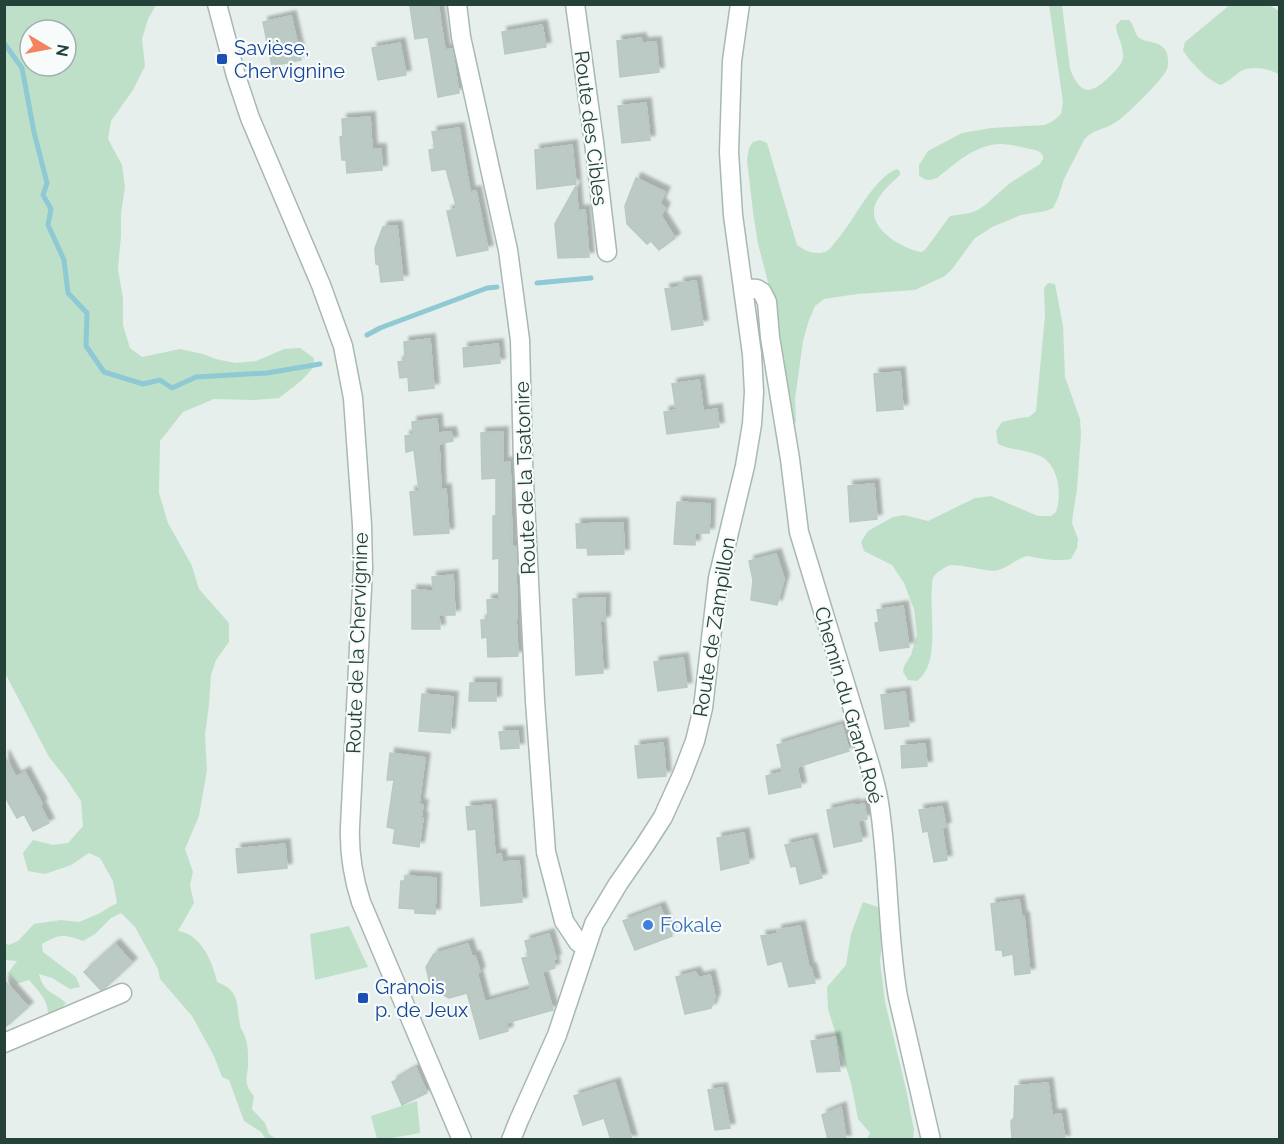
<svg xmlns="http://www.w3.org/2000/svg" width="1284" height="1144" viewBox="0 0 1284 1144" font-family="Raleway,sans-serif">
  <style>
    .green { fill: #bfe0c8; fill-rule: evenodd }
    .lines { fill: none; stroke-linecap: round; stroke-linejoin: round }
    .stream { stroke: #8ec9d4; stroke-width: 5 }
    .building { fill: #bbcac4; stroke: #b8c9c2; stroke-width: 1.5; filter: url(#shadow) }
    .minor-casing { stroke: #a8b8b2; stroke-width: 21 }
    .minor { stroke: #fff; stroke-width: 18 }
    .transit-dot { fill: #1a4fb4; stroke: #f7fbf9; stroke-width: 2 }
    .shop-dot { fill: #3f7fe0; stroke: #f7fbf9; stroke-width: 2 }
    .labels { text-anchor: middle; dominant-baseline: central; stroke-width: 4.5; stroke-linejoin: round; paint-order: stroke }
    .transit-label { font-size: 20px; fill: #164399; stroke: #f7fbf9; text-anchor: start }
    .street-label { font-size: 20px; fill: #24423a; stroke: #f7fbf9 }
    .shop-label { font-size: 20px; fill: #366cbe; stroke: #f7fbf9; text-anchor: start }
  </style>
  <defs>
    <filter id="shadow"><feDropShadow dx="5" dy="-5" stdDeviation="1.5" flood-color="#0004"/></filter>
  </defs>
  <rect width="100%" height="100%" fill="#e6efeb"/>
  <path class="green" d="M1231,4L1269,5L1279,11V74C1269,69 1252,65 1241,71C1234,76 1229,81 1221,85C1209,82 1189,61 1183,50L1185,42Z
    M5,5H156L148,19L142,39L145,66L133,90L111,121L108,139L122,165L125,187L121,214V236L118,269L123,299V325L130,348L142,357L180,349L203,354L216,359L235,363L256,361L284,349L300,348L314,358L313,368L301,381L279,398L255,400L214,399L183,412L160,441L159,493L168,523L192,566L199,589L229,623V642L216,660L211,675L209,705L205,735L207,770L199,816L185,849L193,872L190,885L194,903L178,931C200,933 213,962 217,982C240,991 236,1003 240,1024C240,1029 244,1032 245,1037C248,1044 248,1053 248,1061C249,1076 241,1081 254,1096L252,1109L265,1123L269,1134L276,1139H266L261,1132L244,1121L229,1080L222,1077L214,1056L192,1016L160,979L158,969L135,927L121,913L111,918L95,934L83,941C63,934 60,934 42,944L43,952L76,977L80,987L70,989L52,978L39,974C44,994 53,991 66,1003L55,1015L48,1013C47,998 38,991 29,980L16,984L8,973L17,961L5,960L4,943L9,945L18,941L34,924L61,920L79,922L98,914L117,903L113,881L100,858L89,853L71,865L45,874L28,871L23,853L33,840L53,845L68,843L83,826L81,801L65,777L49,757L5,673ZM30,30H66V66H30Z
    M1049,5H1062L1070,69C1081,97 1092,94 1110,76C1116,70 1122,65 1123,57C1124,45 1116,36 1116,25L1121,20H1129C1135,25 1134,36 1141,39C1149,43 1160,41 1166,51C1168,55 1169,64 1167,69C1164,78 1125,117 1116,122C1105,130 1092,129 1084,140L1064,179L1058,198L1053,208L1046,211L1021,215L992,227L974,239L953,268L945,276L915,290L857,294L824,299L815,306L809,320L803,341L795,399L796,421L794,426H791L774,305L758,244L753,212L747,160L749,148L753,142L760,140L767,143L797,245C805,251 817,256 827,251C831,249 834,243 837,240C854,221 873,178 897,169L900,171V175C890,184 880,193 875,205C867,228 902,249 921,252L925,250L950,216L970,213L978,210L985,205L1010,183L1040,164L1043,159V156L1040,152L1035,150C1025,148 1014,145 1003,144C977,143 956,163 937,178C929,181 925,181 919,175V165L928,151L962,133L991,128L1045,125L1053,121L1061,114L1063,102Z
    M1048,283L1055,284L1063,326L1065,377L1080,419L1081,434L1077,490L1073,514L1072,523L1078,539L1077,548L1071,559C1061,561 1049,560 1038,558C1037,558 1029,556 1029,556C1019,556 1008,569 994,571C982,570 963,565 952,565C946,566 936,572 933,578C932,581 932,584 932,587C929,613 941,664 917,681L908,680L903,672L904,666L911,655L917,635L914,609L904,583L892,565L864,551L861,542L868,531L893,517L904,515L928,521L975,498L991,496L1038,516H1051L1056,512C1062,495 1059,465 1040,456C1027,450 1011,450 998,444L996,431L1002,422L1019,418L1029,417L1036,411L1045,316L1044,288Z
    M863,902L884,909V929L880,961L885,1002L906,1089L914,1130L913,1139H867L870,1133L858,1119L851,1083L828,1009L827,987L846,965L851,934Z
    M349,926L368,967L315,980L310,934Z
    M417,1101L420,1133L386,1139H377L371,1116Z"/>
  <g class="lines">
    <path class="stream" d="M4,43L22,68L34,132L47,183L43,195L51,209L48,225L64,260L68,293L87,313L86,346L104,372L143,384L160,380L172,388L196,377L267,373L320,364
      M537,283L591,278
      M367,335L380,328L487,288L497,287"/>
  </g>
  <path class="building" d="M419,4H438L445,50L452,49L459,93L438,97L428,37L415,39L410,6Z
    M291,16L301,60L272,66L263,22Z
    M542,25L546,47L505,54L502,32Z
    M641,38L642,43L656,42L659,72L620,77L617,41Z
    M400,43L406,75L378,80L372,48Z
    M646,103L650,140L622,143L618,106Z
    M370,117L372,149H381L382,170L347,173L346,160H342L340,137L343,136L342,119Z
    M459,128L470,192L476,191L488,250L457,256L447,211L457,209L446,169L432,171L429,150L435,149L432,132Z
    M572,145L576,184L537,189L535,150Z
    M636,178L665,192L660,203L665,208L661,216L675,238L659,250L651,241L647,244L627,224L625,206Z
    M576,186L578,211L585,210L589,257L558,258L555,224Z
    M397,226L403,280L381,282L379,265L376,264L375,248L383,227Z
    M696,281L703,325L672,330L665,289L680,287L679,283Z
    M430,339L434,388L409,391L408,377L400,378L398,362L405,361L404,342Z
    M498,344L500,363L464,367L463,348Z
    M900,372L903,409L877,411L874,374Z
    M699,380L703,411L717,409L719,427L667,434L664,412L676,410L672,384Z
    M437,419L438,433L451,432L453,441L439,444L441,490L446,489L449,533L414,535L410,492L419,491L414,450L406,452L405,436L413,435L412,422Z
    M503,432V463L510,462L512,546L516,547L517,572H516L517,619H516L518,656L488,657L487,637L482,638L481,620H488L487,600L499,599V558L493,559V516H496V478L482,479L481,433Z
    M874,484L877,519L850,522L848,486Z
    M677,502L710,504L709,533H695V545L674,544Z
    M623,523L624,554L588,555L587,548H577L576,524Z
    M776,554L784,579L777,605L751,600L753,580L749,561Z
    M453,575L455,615H439L440,629H412V590L433,591L432,577Z
    M605,598V621H600L603,673L576,675L573,599Z
    M903,606L909,647L880,651L875,623L879,622L877,610Z
    M683,658L687,687L658,691L654,662Z
    M470,683H496V701H469Z
    M905,692L909,726L885,729L881,695Z
    M422,694L453,697L450,733L419,731Z
    M842,725L849,751L797,767L801,787L769,794L766,776L783,772L777,745Z
    M518,731L519,748L501,749L499,732Z
    M663,743L666,776L638,778L635,746Z
    M925,744L927,766L902,768L901,746Z
    M390,753L425,758L419,804L423,805L421,818H423L419,847L393,843L395,829L387,827L394,780H387Z
    M4,755L16,777L25,772L42,804L40,805L49,823L33,831L24,814L17,818L4,795Z
    M854,804V806L864,804L867,819L858,821L862,841L834,847L827,810Z
    M491,805L495,855L501,854L502,862L519,861L522,902L481,906L476,829L468,830L466,807Z
    M942,807L946,827L942,828L947,860L934,862L928,831L923,832L919,810Z
    M744,833L749,863L721,870L717,838Z
    M812,839L822,878L800,884L796,866L791,867L785,845Z
    M285,844L287,868L238,873L236,849Z
    M405,876L436,878L435,914L415,913V909L399,908L401,881H405Z
    M1019,900L1022,918L1024,917L1030,973L1015,975L1013,954L1003,956L1002,950H996L991,904Z
    M660,907L672,936L635,950L623,921Z
    M800,926L809,968H811L815,983L789,987L782,961L768,965L761,936L778,934L777,930Z
    M549,934L556,959L553,960L555,968L542,972L553,1010L506,1023L508,1031L480,1039L467,993L449,998L431,988L426,967L434,954L468,944L472,957L475,956L480,972L477,973L485,1002L531,989L522,958L529,957L525,941Z
    M115,944L132,963L105,988L101,990L84,972Z
    M695,972L699,978L710,975L715,997L711,1008L685,1014L676,977Z
    M4,980L28,1007L4,1028Z
    M835,1037L840,1071L817,1072L811,1041Z
    M416,1068L427,1093L402,1105L392,1082Z
    M615,1083L632,1140H611L604,1118L583,1125L574,1096Z
    M1048,1083L1052,1115L1061,1114L1065,1140H1012L1011,1121L1014,1118L1015,1086Z
    M722,1088L730,1128L715,1130L708,1090Z
    M841,1107L846,1140H828L822,1115Z"/>
  <g class="lines">
    <g class="minor-casing">
      <path id="minor" d="M217,4L236,76L250,118L321,285L343,346L353,398L362,525L363,568L350,827C349,853 353,877 361,902L462,1140
        M457,4L461,37L508,250L520,340L523,461L535,701L546,852L564,921L578,942L586,947
        M575,4L594,142L607,252
        M743,288L757,289L762,292L767,302L770,337L790,459L799,532L869,762C873,776 877,789 879,803C889,867 887,933 898,997L931,1140
        M4,1043L122,993
        M511,1140L519,1120L557,1035L594,924L618,884L645,845L663,817L682,775L695,741L703,708L718,578L745,466L752,424L754,392L752,354L733,215L729,152L732,61L740,4"/>
    </g>
    <use href="#minor" class="minor"/>
  </g>
  <g class="transit-dot">
    <rect x="216" y="53" width="12" height="12" rx="3"/>
    <rect x="357" y="992" width="12" height="12" rx="3"/>
  </g>
  <circle class="shop-dot" cx="648" cy="925" r="6"/>
  <g class="labels">
    <g class="transit-label">
      <text x="234" y="48">Savièse,<tspan x="234" dy="23">Chervignine</tspan></text>
      <text x="375" y="987">Granois<tspan x="375" dy="23">p. de Jeux</tspan></text>
    </g>
    <g class="street-label">
      <text transform="translate(591 128) rotate(83)">Route des Cibles</text>
      <text transform="translate(525 478) rotate(-92)">Route de la Tsatonire</text>
      <text transform="translate(714 627) rotate(-81)">Route de Zampillon</text>
      <text transform="translate(357 643) rotate(-88)">Route de la Chervignine</text>
      <text transform="translate(849 705) rotate(74)">Chemin du Grand Roé</text>
    </g>
    <g class="shop-label">
      <text x="660" y="925">Fokale</text>
    </g>
  </g>
  <rect width="1284" height="1144" fill="none" stroke="#24423a" stroke-width="12"/>
  <g transform="translate(48 48) rotate(100)"><circle r="28" fill="#f7fbf9" stroke="#a3b1ad" stroke-width="1.5"/>
  <path d="M0-4.5L10 22L0 15L-10 22Z" fill="#f4845f"/>
  <text y="-9" font-size="16" font-weight="bold" text-anchor="middle" fill="#24423a">N</text>
  </g>
</svg>
